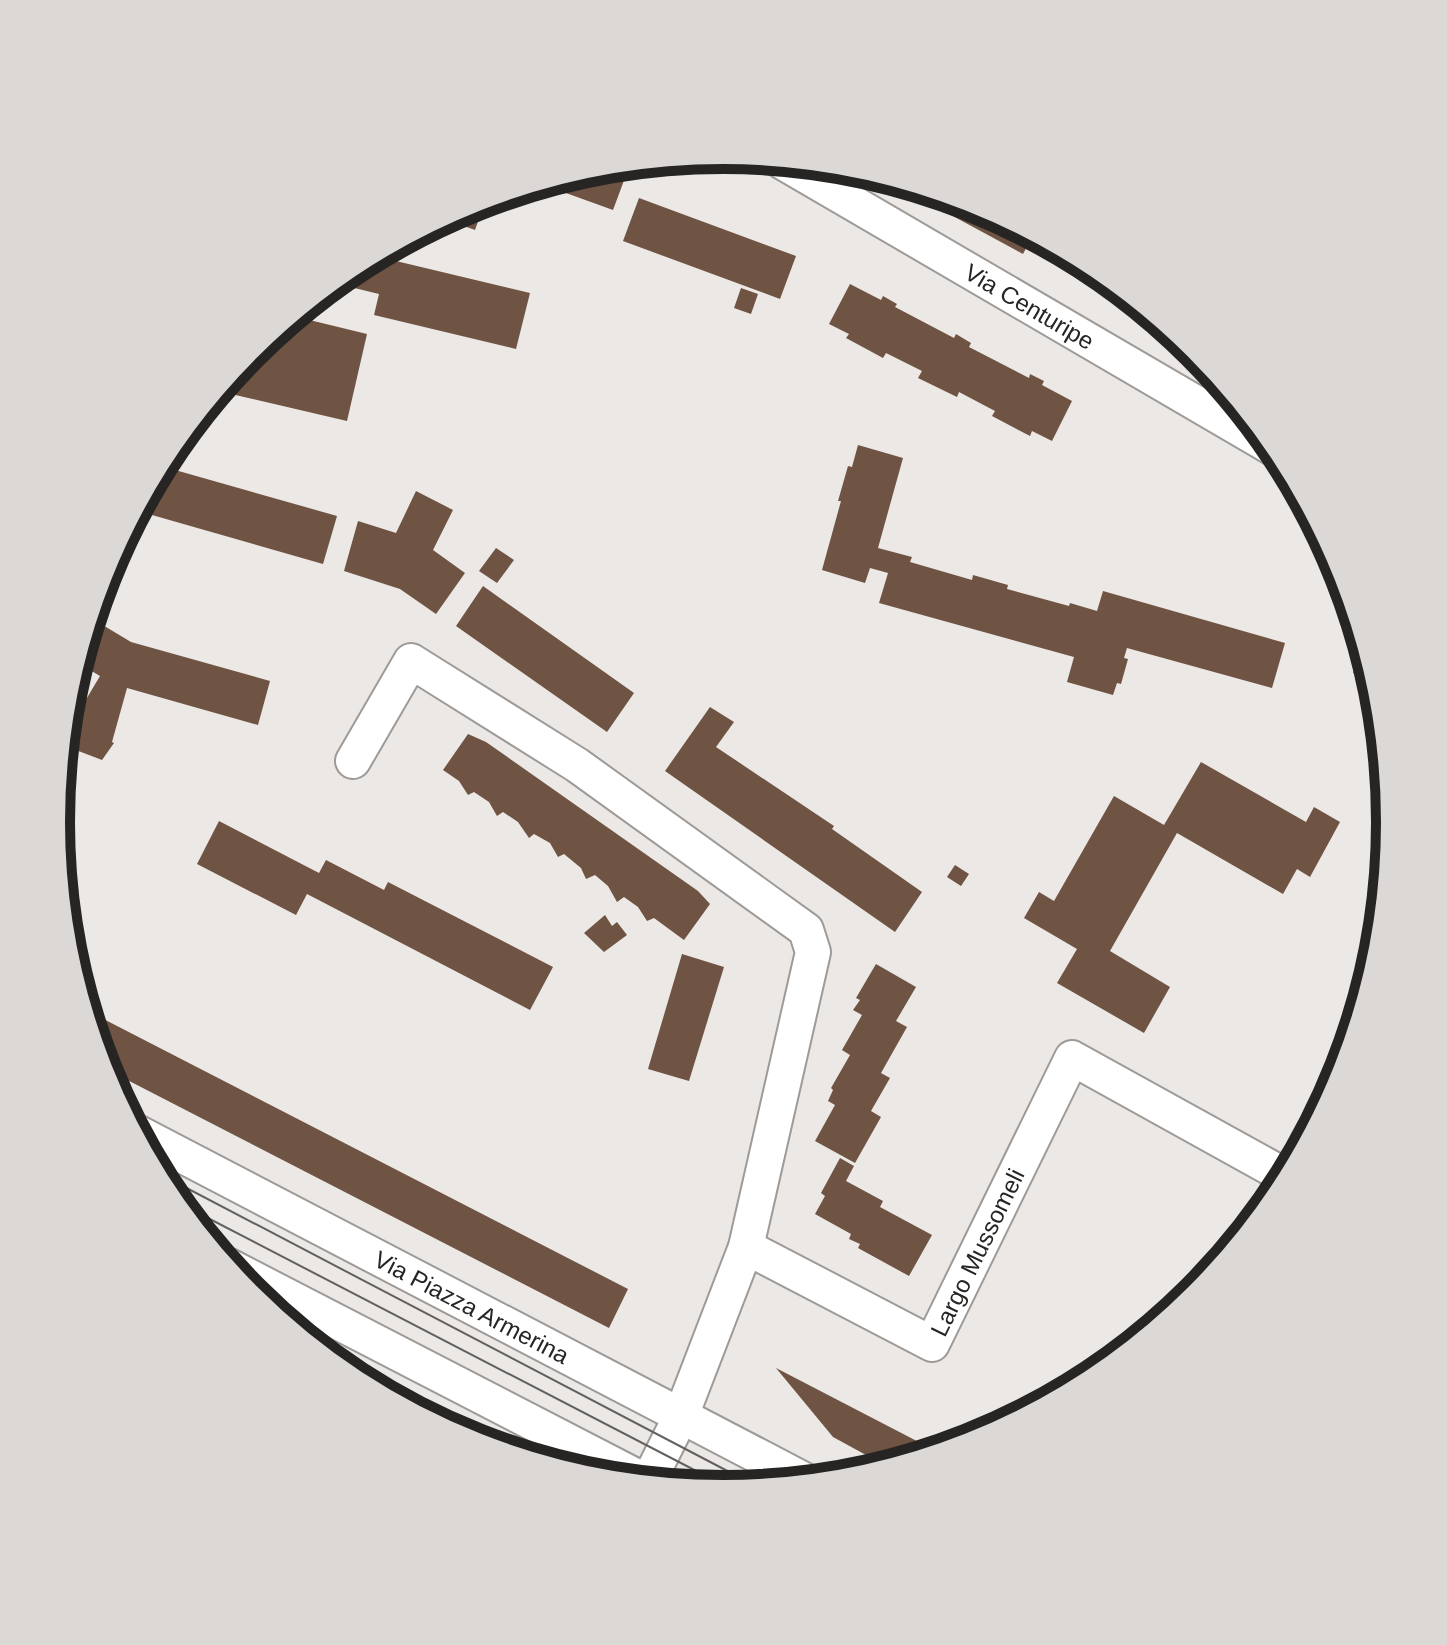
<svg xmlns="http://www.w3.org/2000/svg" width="1447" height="1645" viewBox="0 0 1447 1645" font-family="Helvetica,sans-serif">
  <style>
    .building { fill: #6f5343 }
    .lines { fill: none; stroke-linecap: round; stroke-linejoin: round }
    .minor-casing { stroke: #9e9a97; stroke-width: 38 }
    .minor { stroke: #fff; stroke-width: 34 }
    .tram { stroke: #62605e; stroke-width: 2 }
    .labels { text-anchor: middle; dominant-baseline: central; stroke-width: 8; stroke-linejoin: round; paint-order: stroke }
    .street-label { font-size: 24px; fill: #272524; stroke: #ece8e5 }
    .rim { fill: none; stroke: #272524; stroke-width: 10 }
  </style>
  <rect width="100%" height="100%" fill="#ece8e5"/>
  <path class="building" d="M624,165L629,167L613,210L541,184L594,168Z
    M877,175L979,206L1033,235L1023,254Z
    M639,198L796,256L780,299L623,241Z
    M491,199L486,212L482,210L475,230L444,219L468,206Z
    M375,256L530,293L516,349L374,315L379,294L334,283L353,267Z
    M850,284L881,300L883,296L897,304L895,307L954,338L956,334L971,343L969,347L1029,378L1030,374L1044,381L1042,385L1072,401L1052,441L1032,431L1030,436L992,416L995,411L959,392L957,397L918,378L922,371L886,353L883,358L846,338L849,334L829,324Z
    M741,288L758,294L751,314L734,308Z
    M293,316L367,334L347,421L218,391L252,350Z
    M858,445L903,458L878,548L912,557L910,562L972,580L973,575L1008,585L1007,589L1069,606L1070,603L1097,611L1103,591L1285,643L1272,688L1127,648L1124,658L1128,659L1121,684L1117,683L1113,695L1067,682L1074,657L879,603L888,573L870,568L865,583L822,570L841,501H838L848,466L852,467Z
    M161,466L337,516L323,564L145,513Z
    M416,491L453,510L433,550L465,573L436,614L400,589L344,571L358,521L396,533Z
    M496,548L514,560L497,583L479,571Z
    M483,586L634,693L607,732L456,626Z
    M91,618L131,642L270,681L258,725L127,688L112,742L114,743L102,760L68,747L75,718L100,676L78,663Z
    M1364,644L1374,680L1376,687L1369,684L1370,680L1353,673Z
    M710,707L734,722L716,747L834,826L832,829L922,892L895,932L665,771Z
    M468,734L486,742L698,891L710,904L684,940L654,918L647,921L638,907L624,897L617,902L608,886L595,875L586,879L581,868L564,854L558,857L550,843L534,834L529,838L518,822L503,812L497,816L489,802L474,792L468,795L459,781L443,770Z
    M1201,762L1306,822L1314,807L1340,822L1310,877L1297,869L1283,894L1177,833L1110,951L1170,987L1144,1033L1057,983L1077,949L1024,918L1039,892L1054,901L1114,796L1164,825Z
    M219,821L319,873L326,860L384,890L388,882L553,967L530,1010L307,894L296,915L197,864Z
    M955,865L969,874L961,886L947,877Z
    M605,915L612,926L617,922L627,935L604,952L584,933Z
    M682,954L724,967L689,1081L648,1069Z
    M876,964L916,987L896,1021L907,1027L881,1073L890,1078L871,1111L881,1117L855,1163L815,1141L835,1105L828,1101L833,1090L831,1088L850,1055L842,1050L862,1015L853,1010L860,1000L856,998Z
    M86,1010L628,1289L609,1328L104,1068Z
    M840,1158L854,1166L846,1181L883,1201L880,1207L932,1235L909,1276L858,1248L860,1244L849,1239L851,1234L815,1214L825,1196L821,1193Z
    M776,1368L938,1452L888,1467L833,1437Z"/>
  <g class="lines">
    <g class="minor-casing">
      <g id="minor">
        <path id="s1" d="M781,161L1278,451"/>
        <path d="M353,761L411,661L577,765L806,930L813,952L746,1247L681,1416L648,1482"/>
        <path id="s2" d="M135,1131L808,1482"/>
        <path id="s3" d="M746,1247L932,1344L1072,1058L1287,1177"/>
        <path d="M227,1265L649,1483"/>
      </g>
    </g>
    <use href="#minor" class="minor"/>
    <path class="tram" d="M158,1173L758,1487
      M175,1201L731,1489"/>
  </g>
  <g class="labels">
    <g class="street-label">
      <text stroke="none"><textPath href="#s1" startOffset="288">Via Centuripe</textPath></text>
      <text stroke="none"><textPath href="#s3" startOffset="312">Largo Mussomeli</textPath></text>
      <text stroke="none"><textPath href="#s2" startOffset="380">Via Piazza Armerina</textPath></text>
    </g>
  </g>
  <path d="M0 0H1447V1645H0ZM70 822a653 653 0 1 1 1306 0a653 653 0 1 1-1306 0Z" fill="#dcd8d6" fill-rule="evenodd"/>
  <path class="rim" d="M70 822a653 653 0 1 1 1306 0a653 653 0 1 1-1306 0Z"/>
</svg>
